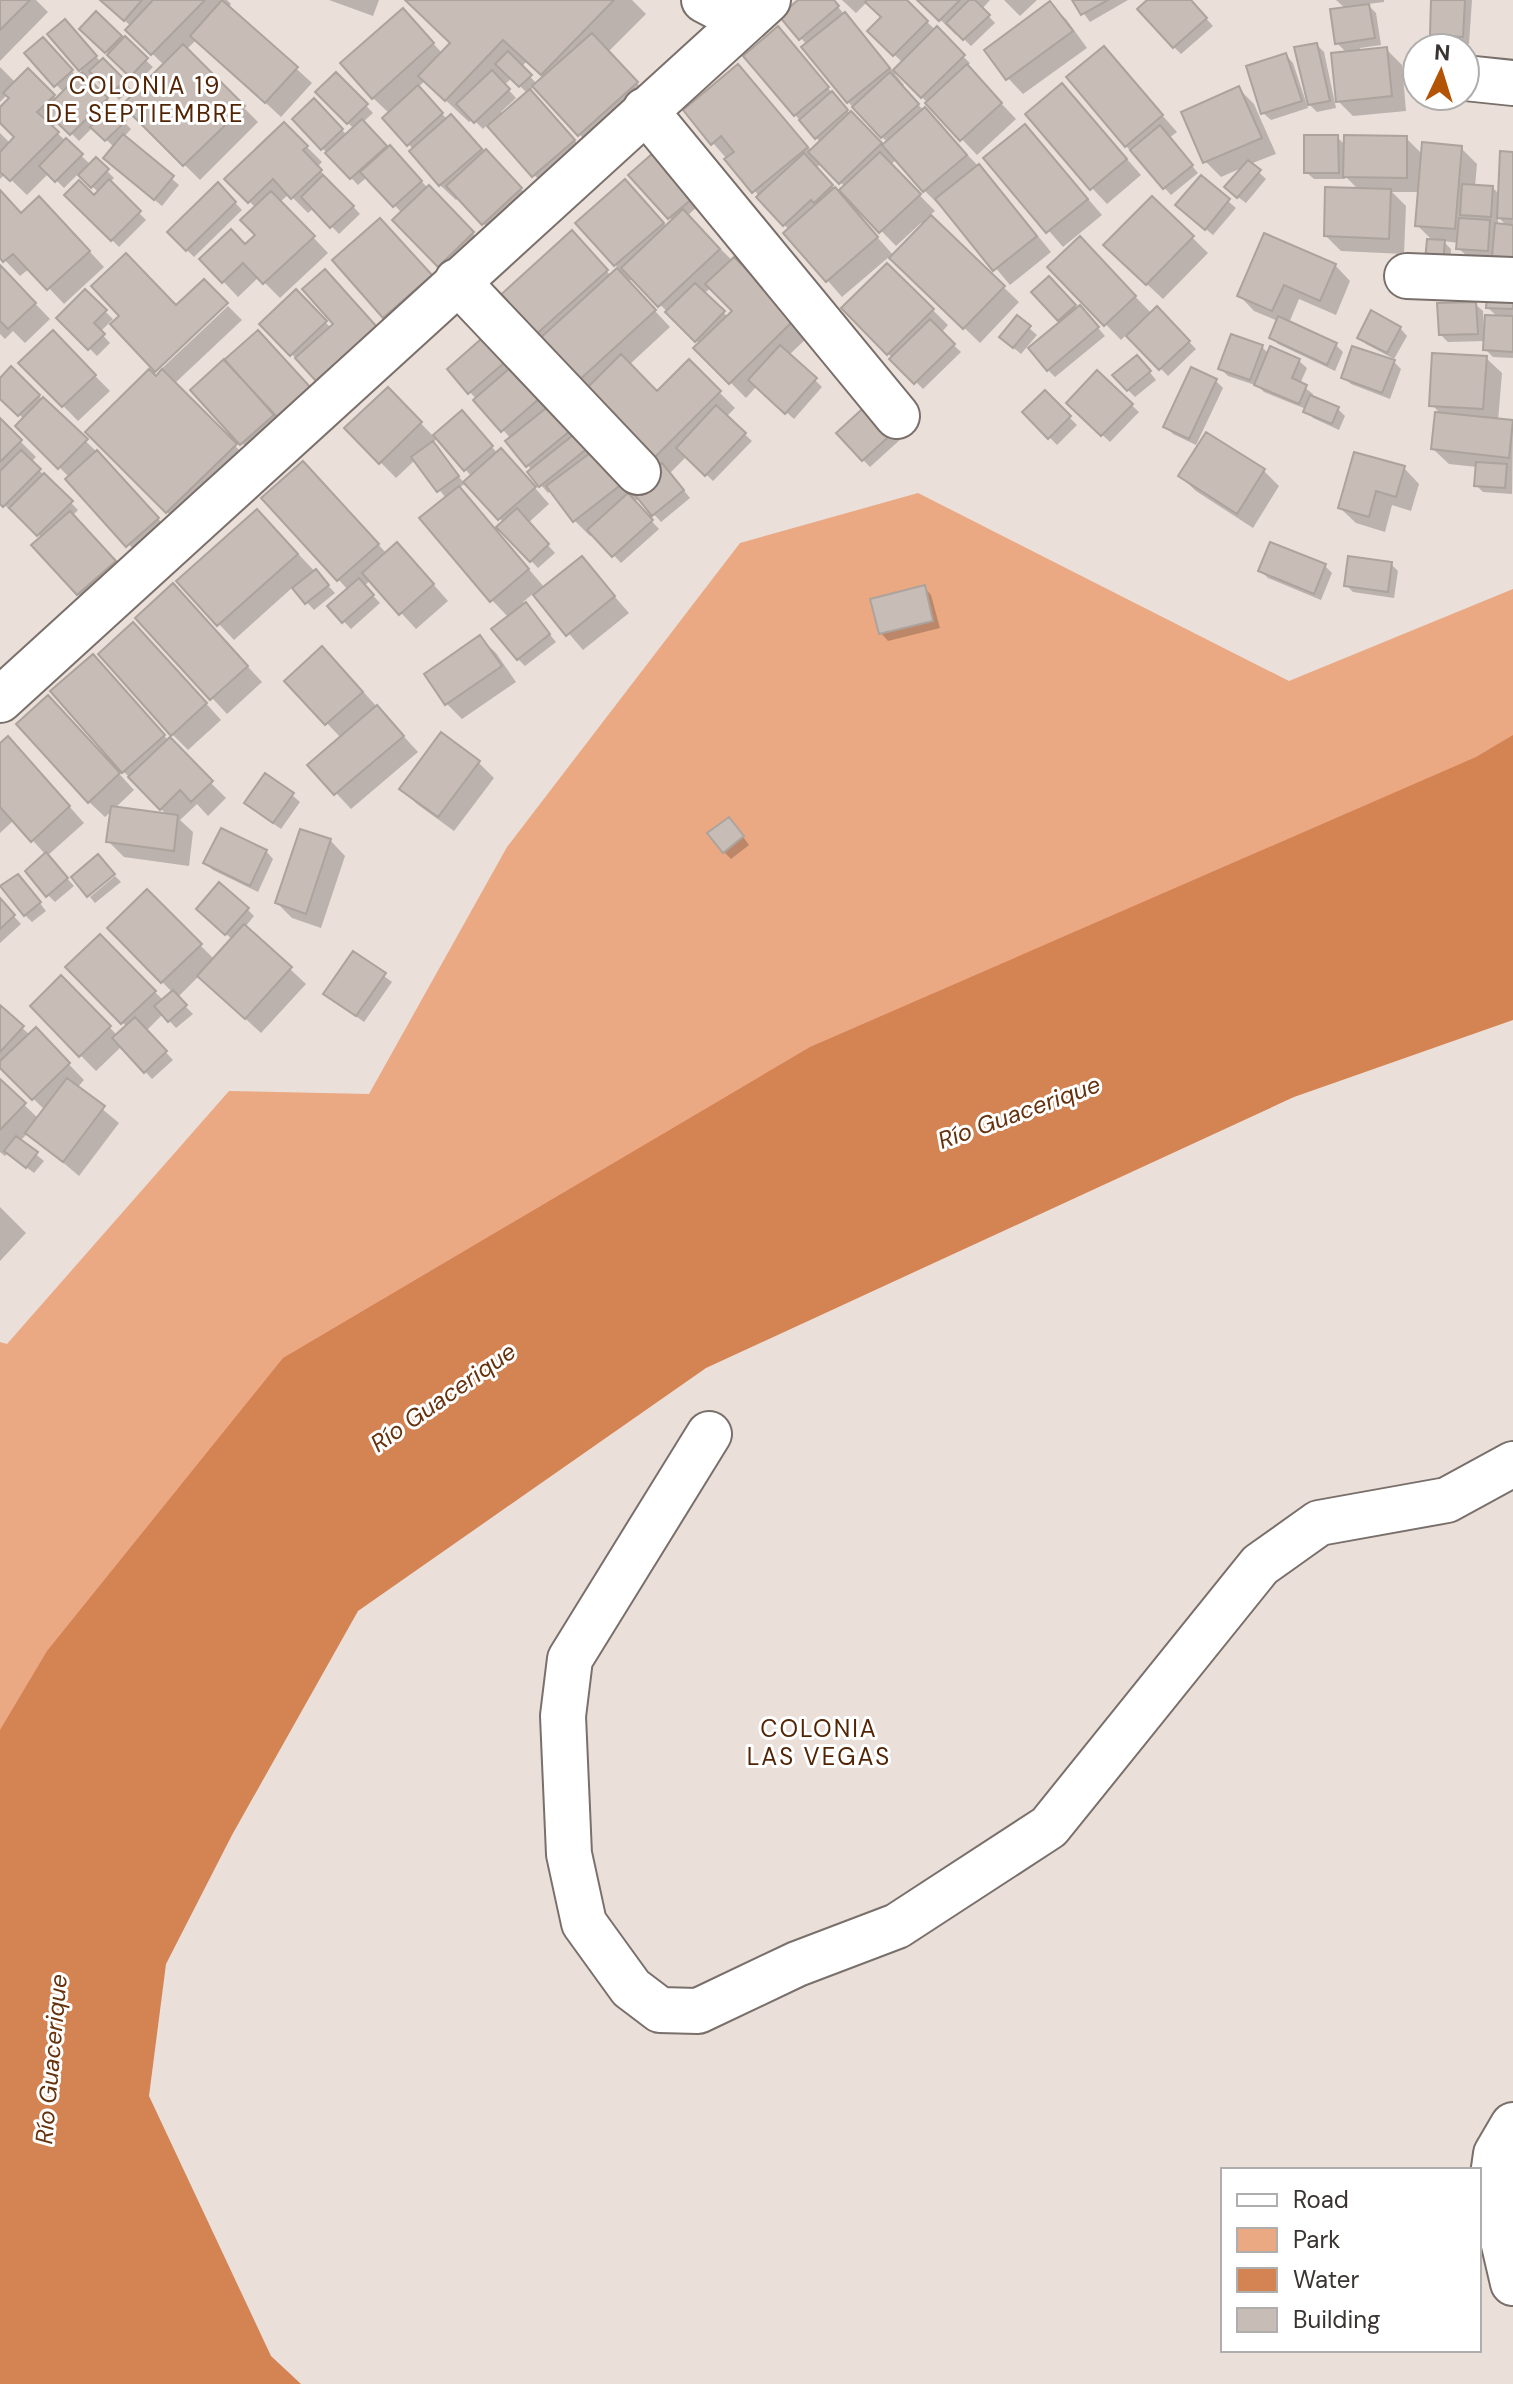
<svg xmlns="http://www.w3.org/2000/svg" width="1513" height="2384" viewBox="0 0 1513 2384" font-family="'DM Sans',sans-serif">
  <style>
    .green { fill: #eba983 }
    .water { fill: #d48353 }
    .shadow { fill: #0003; fill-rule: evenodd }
    .building { fill: #c7bcb6; stroke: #ada39d; stroke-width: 2 }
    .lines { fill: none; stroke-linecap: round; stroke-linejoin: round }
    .minor-casing { stroke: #7a706b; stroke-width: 48 }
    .minor { stroke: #fff; stroke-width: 44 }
    .labels { text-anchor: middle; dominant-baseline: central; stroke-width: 6; stroke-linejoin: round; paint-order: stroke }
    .neighbourhood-label { font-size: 24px; letter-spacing: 2px; fill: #522404; stroke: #fff }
    .water-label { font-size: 24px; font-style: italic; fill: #66310d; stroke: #fff }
  </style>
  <rect width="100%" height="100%" fill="#eadfd9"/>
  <path class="green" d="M918,493L1289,681L1513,589V801L0,1845V1342L7,1344L229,1091L369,1094L507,847L740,543Z"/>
  <path class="water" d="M1513,735V1020L1294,1097L706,1368L358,1611L232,1835L166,1964L149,2096L271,2356L301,2384H0V1730L47,1651L283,1358L810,1047L1476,757Z"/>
  <path class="shadow" d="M0,0H36L48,12L0,61Z
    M100,0H227L231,4L229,7L312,83L281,117L197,39L186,50L258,122L200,180L124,105L164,65L127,29L131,26Z
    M329,0H379L373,16Z
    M408,0H632L646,14L608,52L651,98L594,150L535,86L529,91L589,156L549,191L488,124L483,129L473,119L469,122L425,81L417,88L448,120L467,132L536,205L498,239L459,197L456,200L440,185L413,149L385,118L390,114L373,98L418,27L442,53L452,43ZM527,61L544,77L537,84L521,67ZM512,78L528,94L503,115L501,112L516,98L504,85Z
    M801,0H832L894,72L903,63L870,31L883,17L867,2L856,13L842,0H904L970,63L967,67L1016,119L977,155L898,72L895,74L904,85L901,87L994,182L1051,252L1010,285L942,204L940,206L925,191L897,159L890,165L935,211L929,216L1019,302L980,343L890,256L842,297L786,233L789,230L713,143L738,67L812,151L821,143L795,115L778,29L851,115L883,146L887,142L848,102L807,45L782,16ZM822,163L845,187L839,193L816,168ZM843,191L896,246L921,223L924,226L894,256L846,202L840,194Z
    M920,0H990L982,9L995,23L971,46L958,33L956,35Z
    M1004,0H1037L1020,16Z
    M1074,0H1128L1090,22Z
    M1150,0H1189L1213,26L1181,54L1174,47Z
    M1336,0H1384V2L1367,4L1376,13L1381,45L1360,48V52L1386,49L1402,65L1406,111L1353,116L1338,101L1347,53L1337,43L1346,9Z
    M1433,0H1472L1469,44L1439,42L1432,34Z
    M1050,4L1066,19L1087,48L1023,94L1008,78Z
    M96,14L153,67L138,82L82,29Z
    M72,29L101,62L103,60L131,89L119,100L93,72L86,78L114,106L111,109L131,129L124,137L179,185L162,206L113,165L114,147L93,127L79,141L59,121L52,128L91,165L96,160L114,178L109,183L146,220L119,247L67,195L94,198L99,193L79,173L64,188L49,173L27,195L5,174L0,179V133L11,144L17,137L0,120V110L12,98L8,94L0,102V67L16,83L28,71L57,99L64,93L27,53L43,40L78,78L84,73L50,34Z
    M1317,45L1324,52L1336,108L1317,112L1306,101L1308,100Z
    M1104,49L1177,132L1169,138L1198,173L1171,195L1126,146Z
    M1286,55L1293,63L1308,108L1271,120L1263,113Z
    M336,74L373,113L363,122L488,249L455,281L395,220L402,213L367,177L358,185L294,119L313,101L347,135L354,129L318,92Z
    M1239,89L1254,104L1276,154L1250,164L1266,179L1246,203L1234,194L1246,166L1221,177L1205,161Z
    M1077,102L1141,175L1107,204L1092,188Z
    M284,124L322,162L317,167L360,214L339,234L314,208L308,213L289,194L280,202L328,253L280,298L259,277L238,297L202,259L245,247L257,235L256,208L227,179Z
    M1025,126L1102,215L1063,247L986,158Z
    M1337,137L1345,145L1406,138L1423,155L1461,148L1477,164L1475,187L1493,188L1500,195L1513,154V264L1497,258L1466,255L1458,248L1459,243L1443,241L1451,249L1450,269L1433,241L1417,225L1420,192H1392L1406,206L1404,254L1341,251L1326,236L1359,190L1345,176V179H1314L1306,172ZM1498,217L1508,227L1498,226Z
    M651,156L698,206L687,216L809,336L789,355L822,387L794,419L757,386L746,398L696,348L700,344L633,278L628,282L670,327L629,365L657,393L689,362L735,408L726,417L752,441L713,481L687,456L670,473L690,498L661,522L639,498L634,502L659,529L621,563L593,533L590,536L574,520L551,490L548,493L541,485L532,470L507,442L511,439L470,392L534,337L587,249L611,276L619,269L578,223L641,197L667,227L673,221L631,175ZM711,287L735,311L728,317L704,294Z
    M1201,178L1236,208L1213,235L1185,212Z
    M218,185L242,210L194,257L169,232Z
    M0,193L21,215L55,214L104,267L64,304L30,268L20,276L0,255Z
    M1152,198L1208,253L1163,299L1121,260Z
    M396,236L446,292L400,332L335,261Z
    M1080,239L1152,314L1157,309L1196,349L1168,376L1127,334L1121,340L1050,267Z
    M887,265L948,325L941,333L961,352L923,389L843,308Z
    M1335,265L1350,281L1336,315L1299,299L1289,323L1336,345L1343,352L1335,371L1278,344L1271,337L1278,321L1254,311L1239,295Z
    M0,267L50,319L25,343L13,331L5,339L0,334Z
    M1049,279L1078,309L1087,315L1105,336L1055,377L1048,370L1062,322L1034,292Z
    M85,292L113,319L100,332L110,343L97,356L59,318Z
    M296,292L331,328L391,344L333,396L262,324Z
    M1513,299V358L1493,357L1486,350V341L1448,342L1441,335L1475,304L1483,311L1484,327H1487L1498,317L1488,308Z
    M228,306L242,320L174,384L258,469L190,535L88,432L156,378L160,374L158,372Z
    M1029,328L1037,335L1021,354L1009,344Z
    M1400,328L1407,336L1394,359L1366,344L1359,337Z
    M53,333L110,391L78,421L21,363Z
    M258,333L325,405L257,459L193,390Z
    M1262,347L1269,354L1271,349L1299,361L1307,368L1300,384L1313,394L1311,398L1338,409L1345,416L1339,430L1313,418L1306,409L1264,392L1258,386L1228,376L1221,369Z
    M1486,358L1502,373L1498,421L1513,423L1512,494L1483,492L1476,485L1477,467L1449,464L1433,449L1442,415L1432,405Z
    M1394,362L1401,369L1390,399L1351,384L1343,377Z
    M1144,365L1156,380L1135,397L1128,390Z
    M11,369L101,456L173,535L143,560L70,478L18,426L24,419L0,396V380Z
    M1097,373L1139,412L1110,442L1068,403Z
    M1216,381L1223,388L1196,445L1173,434L1165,426Z
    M388,389L434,437L462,412L498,454L516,466L549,504L528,523L555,553L538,568L499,527L504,523L466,483L459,488L545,588L581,558L629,613L583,650L534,593L523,602L556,642L525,666L518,659L509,618L492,600L446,498L415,460L396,478L347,428ZM438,438L472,477L464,483L432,443Z
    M1045,393L1077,425L1057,445L1025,412Z
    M870,405L902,438L870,467L838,434Z
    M0,421L36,457L31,462L78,510L72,516L129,577L93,609L78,594L42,538L14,510L12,512L0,501Z
    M1404,468L1419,484L1411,511L1392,505L1385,532L1356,523L1340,508Z
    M1263,470L1279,486L1253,528L1196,491L1180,476Z
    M319,479L387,554L412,560L448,601L416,629L371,580L364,586L380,603L351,629L329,606L348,590L264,498Z
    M273,527L335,593L314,610L293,587L234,640L179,581Z
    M1391,564L1398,571L1394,598L1353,592L1346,585Z
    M1325,566L1332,573L1321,600L1268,578L1261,571Z
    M924,587L931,595L940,628L888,641L881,633Z
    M188,601L262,682L227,714L138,618Z
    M480,638L496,653L516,682L462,719L447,704Z
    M149,640L221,720L188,750L172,734Z
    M338,664L418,752L351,809L310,765L341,738L287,681Z
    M108,672L169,741L226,798L208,816L197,804L180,820L193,832L189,866L124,857L109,842L113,810L105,817L89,802L64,713L134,790L114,809L168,816L123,771Z
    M0,745L23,754L84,823L47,856L74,886L55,902L48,895L46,855L14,820L0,833Z
    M479,763L494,778L454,831L417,804L402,789Z
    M292,795L300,802L281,829L254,810Z
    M736,827L749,845L731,859L724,852Z
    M330,840L345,856L321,928L292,918L277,903Z
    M266,851L273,859L258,892L213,870L205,863Z
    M115,876L121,882L95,903L90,897Z
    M25,884L46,911L32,922L25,915Z
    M147,892L215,960L233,940L206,917L247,909L254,916L245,927L306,984L261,1033L199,976L177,998L193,1014L176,1028L163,1014L146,1031L173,1060L152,1079L122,1046L96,1071L32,1006L61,978L118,1036L127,1027L68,967L100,937L164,1001L173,993L109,928Z
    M0,901L21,924L0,943Z
    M354,954L392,982L364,1022L326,994Z
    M0,1008L30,1035L36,1030L84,1080L77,1088L119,1123L79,1176L28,1133L20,1141L44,1161L34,1173L8,1153L5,1156L0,1152V1082L38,1118L45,1110L0,1067Z
    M0,1207L26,1233L0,1261Z"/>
  <path class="building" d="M0,0H30L0,30Z
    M100,0H142L124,21Z
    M153,0H205L151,55L125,30Z
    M222,0L298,67L265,103L190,36Z
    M405,0H614L541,75L503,40L445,101L418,76L450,43Z
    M798,0H834L839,6L799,40L779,16Z
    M867,0H907L928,21L893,56L867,31L881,17L865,2Z
    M917,0H960L939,21Z
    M969,0H975L990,15L963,40L946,23Z
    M1072,0H1108L1081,15Z
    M1147,0H1191L1207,18L1173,48L1137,9Z
    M1431,0H1465L1463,37L1430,35Z
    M1050,1L1073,31L1006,80L984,50Z
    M1369,4L1375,38L1335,44L1330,9Z
    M403,8L434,43L372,99L340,63Z
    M96,11L122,36L105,53L79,29Z
    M845,12L890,68L847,103L801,47Z
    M65,19L97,56L79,71L47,34Z
    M778,26L829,87L794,116L743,56Z
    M937,26L965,55L921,98L893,70Z
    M592,33L638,82L578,136L532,86Z
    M125,36L148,58L130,77L107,55Z
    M43,37L73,70L54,87L24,53Z
    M1317,43L1330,101L1308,105L1294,47Z
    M183,44L245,106L183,166L122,105Z
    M1104,46L1163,115L1125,147L1066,77Z
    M1387,47L1392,96L1336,102L1331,53Z
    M508,51L532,75L519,87L495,64Z
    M1286,53L1302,101L1261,114L1246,66Z
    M103,58L125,80L111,94L89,71Z
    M738,64L808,147L752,193L724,159L734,152L721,136L711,145L683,110Z
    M967,64L1002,103L960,141L925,103Z
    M28,68L55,95L37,112L59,132L10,181L0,172V152L14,137L0,123V107L9,98L3,93Z
    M492,70L510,89L474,123L456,104Z
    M82,72L108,98L70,135L44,110Z
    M336,72L368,104L347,124L315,92Z
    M890,72L919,104L881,138L852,107Z
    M1062,83L1127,159L1090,190L1025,114Z
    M418,85L443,113L407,146L382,118Z
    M1239,86L1262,138L1203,163L1181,112Z
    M530,89L575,140L532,177L487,126Z
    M832,91L848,110L815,139L799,120Z
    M314,98L343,129L321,150L292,119Z
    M112,106L126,121L105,141L90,127Z
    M925,107L967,155L923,192L882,145Z
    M851,111L882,143L839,184L808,152Z
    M451,114L482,149L439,186L409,151Z
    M362,119L387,146L350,179L325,153Z
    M284,122L308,146L303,150L322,170L291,199L273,179L248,203L224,179Z
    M1025,124L1088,199L1046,233L983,158Z
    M1160,125L1193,165L1163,189L1130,150Z
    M123,134L174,176L154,200L103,158Z
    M1304,135H1338L1339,173H1304Z
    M1344,135L1407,136V178L1343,177Z
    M66,138L83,154L55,182L39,166Z
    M1422,142L1462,146L1455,229L1415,226Z
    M390,145L422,181L393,207L360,172Z
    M486,149L522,188L482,225L446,186Z
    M1500,151L1513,152V219L1497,218Z
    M880,152L921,194L879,233L839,190Z
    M804,153L833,185L814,203L811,200L783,226L756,197Z
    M652,154L693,198L668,219L628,175Z
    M96,157L109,169L91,188L78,175Z
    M1248,160L1261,170L1237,198L1224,187Z
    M979,164L1037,236L993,271L935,199Z
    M323,175L354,206L330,228L301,197Z
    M1201,175L1230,199L1205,230L1175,205Z
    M109,179L141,211L111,241L64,195L79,180L94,195Z
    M625,179L664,223L614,266L575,223Z
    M218,182L236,202L186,251L167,232Z
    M1462,184L1493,186L1491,217L1460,215Z
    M429,185L474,232L438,267L392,220Z
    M835,187L878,237L826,282L783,233Z
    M1325,187L1391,189L1389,239L1324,236Z
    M0,190L21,213L39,196L90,251L47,290L13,254L3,262L0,258Z
    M271,191L315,236L263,284L243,263L222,283L199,259L231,229L245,244L255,235L240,220Z
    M1152,196L1194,236L1146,285L1103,245Z
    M683,209L720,249L658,307L621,268Z
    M931,215L1005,286L963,329L889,258Z
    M380,218L432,275L383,318L332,260Z
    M1459,218L1490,220L1488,251L1456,249Z
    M1495,223L1513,225V258L1492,256Z
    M572,230L608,270L532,338L496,299Z
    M1264,233L1336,264L1320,301L1284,285L1272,311L1237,296Z
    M1080,236L1136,296L1104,326L1047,267Z
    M1427,239L1445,240L1443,263L1425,261Z
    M126,253L176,305L204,279L228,303L155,372L110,324L119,316L91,286Z
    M734,257L795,319L729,384L693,348L732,311L705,284Z
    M887,263L934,309L887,355L841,308Z
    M0,265L36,303L8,329L0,321Z
    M617,268L656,310L576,383L537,341Z
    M325,269L377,327L316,381L295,358L333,324L302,289Z
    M1049,276L1076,305L1058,321L1031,292Z
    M695,283L725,311L695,342L665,312Z
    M85,289L107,310L94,323L105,334L88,350L56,318Z
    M296,289L327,321L290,356L259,324Z
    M1487,296L1513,297V309L1486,308Z
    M1476,302L1478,334L1439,335L1437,303Z
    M1080,305L1099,327L1047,371L1028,348Z
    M1157,306L1190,341L1159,370L1126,336Z
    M1371,310L1401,327L1387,353L1357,338Z
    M1017,315L1031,326L1013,348L999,337Z
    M1485,315L1513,316V352L1483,350Z
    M1278,316L1337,343L1327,365L1269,338Z
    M930,319L955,344L914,384L889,359Z
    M497,325L519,350L468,394L447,369Z
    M53,330L96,375L62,407L18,363Z
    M258,330L311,388L279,419L224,360Z
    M1231,334L1263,345L1250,380L1218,369Z
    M780,345L817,378L785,414L748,380Z
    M1270,346L1300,359L1292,378L1307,385L1299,404L1254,385Z
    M1352,346L1395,360L1382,393L1341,378Z
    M1432,353L1487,356L1483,409L1429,406Z
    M621,354L657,391L689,359L721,391L650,462L581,394Z
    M1137,355L1151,371L1127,391L1112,375Z
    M224,359L274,415L240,445L190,390Z
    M519,360L548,391L501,432L473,400Z
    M11,366L40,395L18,416L0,399V378Z
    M1191,367L1217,379L1189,439L1163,427Z
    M149,369L156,376L162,369L237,444L166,513L85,432Z
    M1097,370L1133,404L1101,436L1066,403Z
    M388,387L422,422L379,464L344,428Z
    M1045,390L1071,416L1048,439L1022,412Z
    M1310,395L1339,407L1332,424L1303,412Z
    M43,397L88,439L58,469L15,426Z
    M870,402L896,430L862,461L836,433Z
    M550,405L571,430L526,467L505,441Z
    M716,405L746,433L705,476L676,448Z
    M462,410L493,446L464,471L433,435Z
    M1435,412L1513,420L1509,458L1431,449Z
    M0,418L22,440L0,462Z
    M582,428L594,443L539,487L527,472Z
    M1206,432L1265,469L1237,514L1178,476Z
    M433,441L459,476L437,492L411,457Z
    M601,445L627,480L573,522L546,486Z
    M501,448L536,487L498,520L463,482Z
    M21,450L41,469L3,507L0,504V471Z
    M97,450L159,518L126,547L65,479Z
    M1354,452L1405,466L1396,497L1376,491L1369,517L1338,508Z
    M303,461L379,544L337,581L261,498Z
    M1476,462L1507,464L1505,488L1474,486Z
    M662,463L684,490L652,516L630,489Z
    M44,473L73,501L37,536L9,508Z
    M459,486L529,569L490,602L419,518Z
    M628,493L653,520L612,557L587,530Z
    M517,508L549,544L530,562L496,527Z
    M257,509L298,554L217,626L176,581Z
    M70,511L116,561L77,595L31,545Z
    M397,542L434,584L399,615L362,573Z
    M1270,542L1326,564L1314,594L1258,571Z
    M582,556L615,596L566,636L533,595Z
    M1348,556L1392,562L1388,592L1344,586Z
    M316,569L329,585L305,604L292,588Z
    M359,578L374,595L342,623L327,606Z
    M173,583L248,666L210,700L135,618Z
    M925,585L933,621L879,634L870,599Z
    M526,602L550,634L517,660L491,629Z
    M133,622L207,703L171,736L98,654Z
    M480,635L502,666L445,705L424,674Z
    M322,646L363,692L325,725L284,681Z
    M93,654L165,735L122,773L50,691Z
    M48,695L120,773L88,803L16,724Z
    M377,705L404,736L334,795L307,765Z
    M441,732L480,761L438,817L399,789Z
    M8,736L70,806L31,842L0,807V743Z
    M170,737L213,781L191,802L180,790L160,810L128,777Z
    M265,773L294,793L273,823L244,803Z
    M111,806L178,815L174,851L106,842Z
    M729,817L744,836L723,853L707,833Z
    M221,828L267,850L250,886L203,863Z
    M300,829L331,839L306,914L275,903Z
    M46,852L68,878L46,897L25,871Z
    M98,854L115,874L87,897L71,877Z
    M18,874L41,902L24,916L0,886Z
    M219,882L249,908L225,935L196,909Z
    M147,889L202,944L161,983L107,928Z
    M0,898L15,915L0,929Z
    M244,924L292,967L245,1019L197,976Z
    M100,934L156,991L121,1024L65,967Z
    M353,951L386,973L356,1016L323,994Z
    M61,975L111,1026L79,1057L30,1006Z
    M173,990L187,1005L168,1022L154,1006Z
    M0,1005L24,1026L0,1052Z
    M135,1017L167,1051L144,1073L112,1038Z
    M36,1027L70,1063L32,1100L0,1068V1061Z
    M67,1078L105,1106L63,1162L25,1133Z
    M0,1079L26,1103L0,1130Z
    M16,1136L38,1152L26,1168L4,1151Z"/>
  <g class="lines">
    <g class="minor-casing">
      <path id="minor" d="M704,0L744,21
        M1465,78L1513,83
        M645,110L897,416
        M1407,276L1513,280
        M457,281L638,472
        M0,700L768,0
        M709,1434L570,1659L563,1716L569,1854L584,1923L631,1988L660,2010L698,2011L797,1964L897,1926L1049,1827L1260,1565L1319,1523L1447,1500L1513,1464
        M1513,2125L1496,2154L1491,2189L1513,2283"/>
    </g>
    <use href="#minor" class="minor"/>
  </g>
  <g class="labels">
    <g class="neighbourhood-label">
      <text x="145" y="85">COLONIA 19<tspan x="145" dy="28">DE SEPTIEMBRE</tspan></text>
      <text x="819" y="1728">COLONIA<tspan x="819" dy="28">LAS VEGAS</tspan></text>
    </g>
    <g class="water-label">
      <text transform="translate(1019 1112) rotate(-20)">Río Guacerique</text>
      <text transform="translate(443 1397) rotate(-35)">Río Guacerique</text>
      <text transform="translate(51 2059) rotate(-85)">Río Guacerique</text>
    </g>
  </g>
  <rect x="1221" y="2168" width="260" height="184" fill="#ffffff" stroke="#b0aead" stroke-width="2"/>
  <rect x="1237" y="2194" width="40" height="12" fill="#ffffff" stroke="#b0aead" stroke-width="2"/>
  <text x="1293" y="2208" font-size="24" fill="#393432">Road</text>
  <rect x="1237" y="2228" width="40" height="24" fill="#eba983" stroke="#b0aead" stroke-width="2"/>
  <text x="1293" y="2248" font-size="24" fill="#393432">Park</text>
  <rect x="1237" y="2268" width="40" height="24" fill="#d48353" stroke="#b0aead" stroke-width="2"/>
  <text x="1293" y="2288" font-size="24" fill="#393432">Water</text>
  <rect x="1237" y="2308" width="40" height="24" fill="#c7bcb6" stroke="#b0aead" stroke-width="2"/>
  <text x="1293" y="2328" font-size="24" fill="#393432">Building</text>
  <g transform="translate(1441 72) rotate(4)"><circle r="38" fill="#ffffff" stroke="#b0aead" stroke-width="2"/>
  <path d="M0-6L14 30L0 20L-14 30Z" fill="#b35405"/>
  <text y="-12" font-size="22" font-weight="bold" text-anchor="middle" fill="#393432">N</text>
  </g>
</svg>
